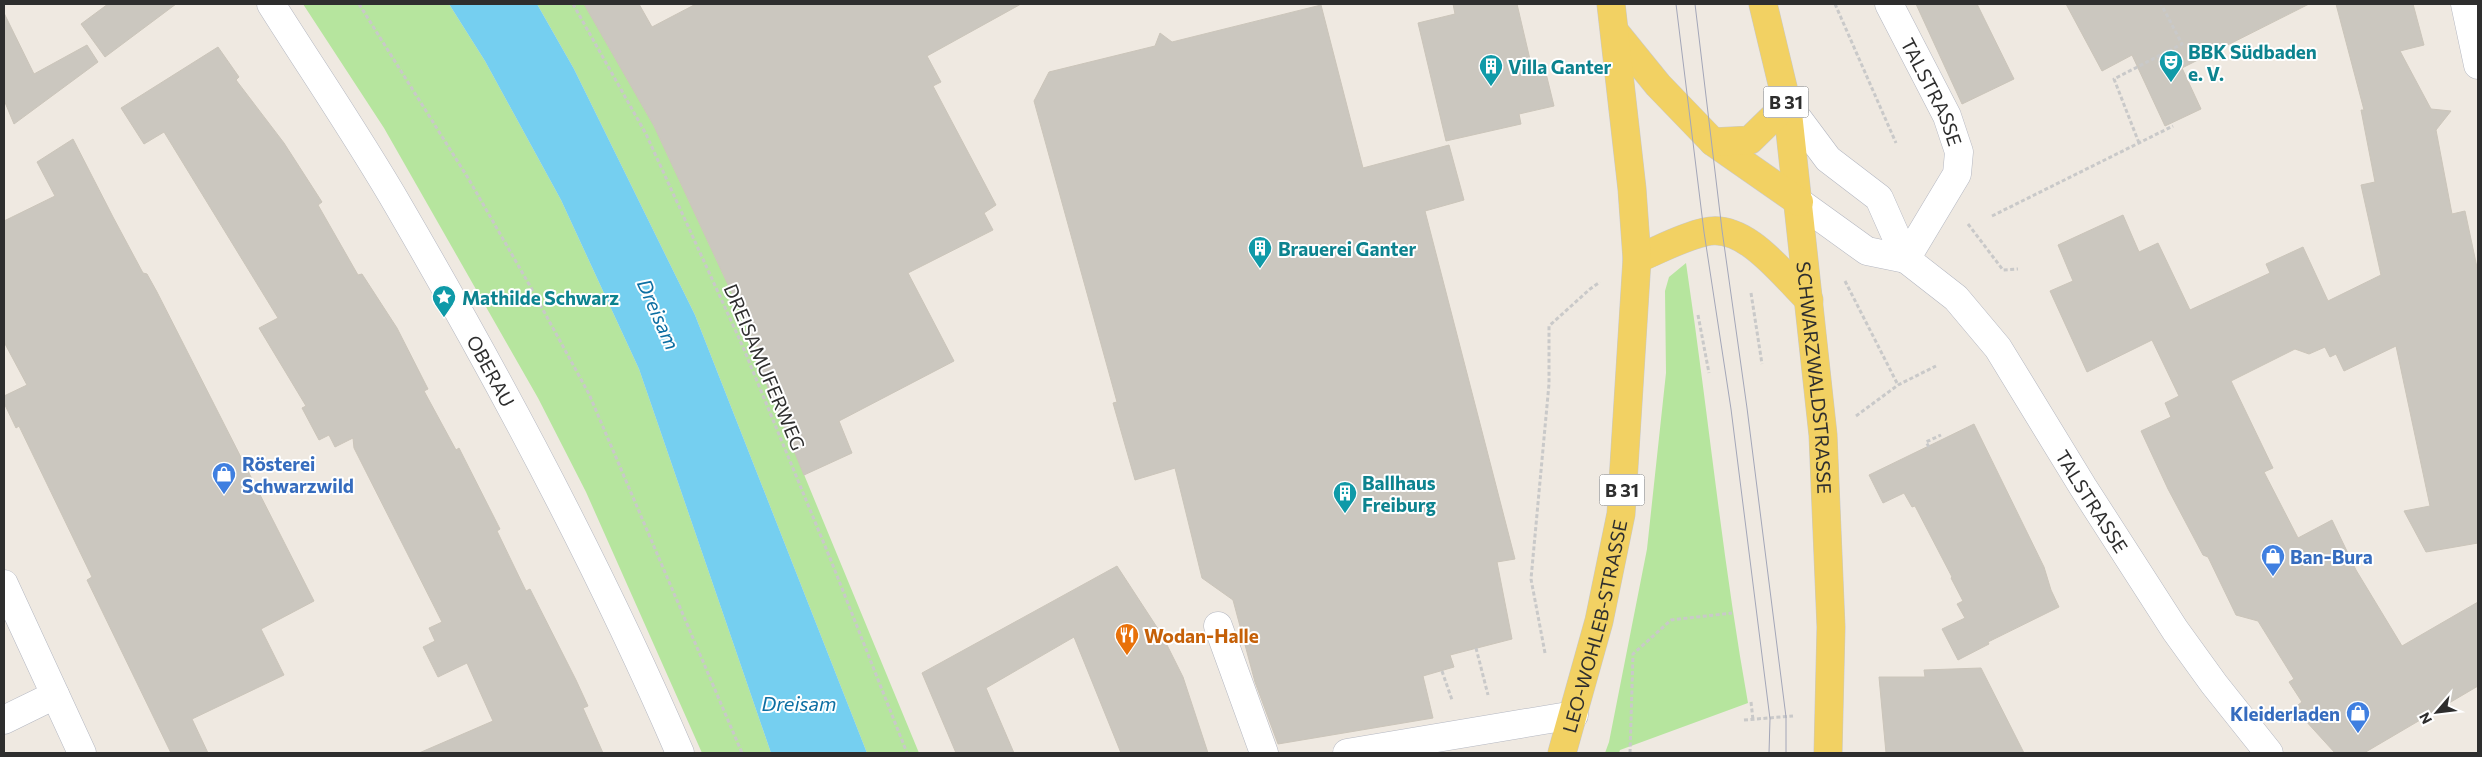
<svg xmlns="http://www.w3.org/2000/svg" width="2482" height="757" viewBox="0 0 2482 757" font-family="Commissioner,sans-serif">
  <style>
    .green { fill: #b6e59e }
    .water { fill: #75cff0 }
    .building { fill: #cbc7bf; stroke: #cbc5ba }
    .lines { fill: none; stroke-linecap: round; stroke-linejoin: round }
    .minor-casing { stroke: #b4b7c1; stroke-width: 29 }
    .major-casing { stroke: #c9c9c9; stroke-width: 29 }
    .path { stroke: #c9c9c9; stroke-width: 3; stroke-dasharray: 4 2.5; stroke-linecap: butt }
    .minor { stroke: #fff; stroke-width: 28 }
    .major { stroke: #f2d163; stroke-width: 28 }
    .tram { stroke: #a3a6b8; stroke-width: 1 }
    .labels { text-anchor: middle; dominant-baseline: central; stroke-width: 4; stroke-linejoin: round; paint-order: stroke }
    .shield { fill: #fff; stroke: #6d6d6d; stroke-width: 1 }
    .shield-label { font-size: 18px; font-weight: bold; fill: #2e2e2e }
    .culture-label { font-size: 19px; font-weight: bold; fill: #0d838f; stroke: #fff; text-anchor: start }
    .street-label { font-size: 19px; fill: #2e2e2e; stroke: #fff }
    .shop-label { font-size: 19px; font-weight: bold; fill: #366cbe; stroke: #fff; text-anchor: start }
    .food-label { font-size: 19px; font-weight: bold; fill: #c56008; stroke: #fff; text-anchor: start }
    .water-label { font-size: 20px; font-style: italic; fill: #0d6fa3; stroke: #fff }
  </style>
  <rect width="100%" height="100%" fill="#efe9e1"/>
  <path class="green" d="M303,4H449L485,61L561,200L639,369L771,753H702L586,492L538,398L384,128Z
    M537,4H584L654,126L758,349L753,351L919,753H867L695,315L574,69Z
    M1686,263C1708,410 1722,558 1748,703L1620,750L1619,753H1605L1609,742L1647,549L1666,373L1665,291L1669,277Z"/>
  <path class="water" d="M449,4H537L574,69L695,315L867,753H771L639,369L561,200L485,61Z"/>
  <path class="building" d="M108,4H176L105,57L81,24Z
    M584,4H639L652,27L696,4H1021L927,56L941,82L933,86L996,205L984,213L993,230L908,273L954,361L839,421L852,453L804,475L753,351L758,349L654,126Z
    M1453,4H1517L1532,68L1544,65L1554,106L1519,114L1521,124L1446,141L1418,23L1455,14Z
    M1916,4H1977L2014,79L1962,104Z
    M2066,4H2309L2182,68L2201,109L2165,126L2132,55L2102,71Z
    M2336,4H2413L2424,45L2400,51L2431,109L2451,111L2436,130L2452,214L2465,211L2478,272V543L2426,552L2404,511L2430,506L2396,346L2344,371L2336,354L2330,357L2325,347L2309,354L2295,349L2231,381L2273,468L2264,472L2298,538L2332,520L2356,570L2402,646L2478,602V686L2364,753H2335L2294,708L2302,702L2289,682L2294,679L2258,621L2236,615L2208,557L2203,555L2168,489L2141,431L2171,417L2165,403L2179,396L2152,340L2087,372L2050,291L2073,281L2058,245L2123,215L2139,252L2158,243L2190,310L2270,273L2266,264L2303,247L2328,301L2381,275L2361,185L2375,182L2361,110H2364Z
    M1321,5L1363,168L1449,145L1464,200L1425,211L1515,559L1497,562L1512,639L1450,655L1454,667L1423,676L1433,718L1278,744L1255,682L1233,600L1202,578L1175,468L1135,480L1113,403L1117,402L1034,101L1049,72L1155,46L1160,33L1172,42Z
    M4,13L34,74L87,45L98,62L14,124L4,100Z
    M218,47L239,77L236,80L284,143L322,202L318,205L358,275L362,274L397,328L428,389L424,391L456,450L459,448L500,529L497,531L526,591L530,589L576,680L588,706L583,708L603,753H419L493,721L467,663L438,677L423,647L435,641L429,628L442,622L354,448L353,438L335,447L329,435L319,440L302,408L306,406L259,328L278,318L164,132L144,144L121,108Z
    M73,139L113,217L143,273L147,274L157,292L314,601L261,629L284,675L192,719L208,753H171L87,580L92,577L19,426L16,428L4,403V396L27,385L4,342V221L55,196L37,162Z
    M1974,424L2044,567L2051,590L2059,607L1988,642L1989,644L1958,660L1942,629L1965,618L1957,604L1963,601L1951,578L1952,577L1915,506L1912,507L1904,493L1883,503L1869,475Z
    M1117,566L1162,635L1183,677L1208,753H1121L1074,637L986,688L1014,753H956L922,673Z
    M1981,668L2024,753H1886L1879,677H1925L1924,670Z"/>
  <g class="lines">
    <g class="minor-casing">
      <g id="minor">
        <path id="s1" d="M271,4C314,72 359,138 399,207C502,384 599,565 680,753"/>
        <path id="s2" d="M1889,4L1947,116L1959,152L1957,174L1906,259"/>
        <path d="M2465,4L2478,65"/>
        <path id="s3" d="M1787,104L1828,159L1879,198L1906,259L1956,298L1998,348L2083,487L2175,630L2214,684L2269,753"/>
        <path d="M1799,202L1867,251L1906,259"/>
        <path d="M4,584L82,753"/>
        <path d="M1218,626L1264,753"/>
        <path d="M4,720L55,695"/>
        <path d="M1347,753L1574,715"/>
      </g>
    </g>
    <g class="major-casing">
      <g id="major">
        <path id="s4" d="M1763,4L1787,104L1823,435L1831,627L1828,753"/>
        <path d="M1615,32L1658,85L1713,142L1799,202"/>
        <path d="M1713,142L1750,140L1787,104"/>
        <path d="M1637,259C1659,250 1682,237 1705,232C1745,222 1783,275 1809,300"/>
        <path id="s5" d="M1562,753L1599,621L1621,514L1637,259L1632,189L1611,4"/>
      </g>
    </g>
    <path class="path" d="M359,4L468,178L530,286L589,394L742,753
      M573,4L646,134L743,347L832,563L907,753
      M1835,4L1896,143
      M2139,143L2114,79L2182,44L2161,4
      M1992,216L2173,126
      M1968,224L2003,270L2018,269
      M1845,281L1898,385
      M1751,293L1762,364
      M1698,315L1709,373
      M1856,416L1898,385L1936,366
      M1929,447L1926,442L1941,435
      M1476,648L1488,695
      M1545,653L1531,579L1549,384V326L1590,289L1600,282
      M1442,671L1452,700
      M1751,702L1753,720
      M1744,720L1793,716
      M1630,753L1633,654L1671,620L1732,613"/>
    <use href="#minor" class="minor"/>
    <use href="#major" class="major"/>
    <path class="tram" d="M1676,4L1704,232L1731,409L1770,719L1769,753
      M1695,4L1722,230L1747,408L1786,717V753"/>
  </g>
  <defs>
    <g id="theatre-pin" transform="scale(1.25)"><path d="M0 17L-7.5 6A9.5 9.5 0 1 1 7.5 6Z" fill="#0f9aa8" stroke="#fff"/><path d="M-5-5.5Q0-4 5-5.5V0Q5 5 0 6Q-5 5-5 0ZM-3.3-2.5H-1v1.5H-3.3ZM1-2.5H3.3v1.5H1ZM-2.8 1Q0 5.5 2.8 1Z" fill="#fff"/></g>
    <g id="building-pin" transform="scale(1.25)"><path d="M0 17L-7.5 6A9.5 9.5 0 1 1 7.5 6Z" fill="#0f9aa8" stroke="#fff"/><path d="M-4-6H4V6H1V3H-1V6H-4ZM-2.5-4.3h1.7v1.8h-1.7ZM.8-4.3h1.7v1.8H.8ZM-2.5-1h1.7V.8h-1.7ZM.8-1h1.7V.8H.8Z" fill="#fff"/></g>
    <g id="sight-pin" transform="scale(1.25)"><path d="M0 17L-7.5 6A9.5 9.5 0 1 1 7.5 6Z" fill="#0f9aa8" stroke="#fff"/><path d="M0-6L1.8-2.2L6-1.7L2.9 1.2L3.7 5.4L0 3.3L-3.7 5.4L-2.9 1.2L-6-1.7L-1.8-2.2Z" fill="#fff"/></g>
    <g id="shop-pin" transform="scale(1.25)"><path d="M0 17L-7.5 6A9.5 9.5 0 1 1 7.5 6Z" fill="#3f7fe0" stroke="#fff"/><path d="M-5-2.5h2.3a2.7 3.5 0 0 1 5.4 0H5L5.5 6h-11ZM-1.5-2.5h3a1.5 2.3 0 0 0-3 0Z" fill="#fff"/></g>
    <g id="restaurant-pin" transform="scale(1.25)"><path d="M0 17L-7.5 6A9.5 9.5 0 1 1 7.5 6Z" fill="#e8710a" stroke="#fff"/><path d="M-5-6h1v4h1v-4h1v4h1v-4h1v5L-1.5 .5V6h-2V.5L-5-1ZM5-6V6H3V1.5H1.5Q1.5-4 5-6Z" fill="#fff"/></g>
  </defs>
  <g fill-rule="evenodd">
    <use href="#theatre-pin" x="2171" y="62"/>
    <use href="#building-pin" x="1491" y="66"/>
    <use href="#building-pin" x="1260" y="248"/>
    <use href="#sight-pin" x="444" y="297"/>
    <use href="#shop-pin" x="224" y="474"/>
    <use href="#building-pin" x="1345" y="493"/>
    <use href="#shop-pin" x="2273" y="556"/>
    <use href="#restaurant-pin" x="1127" y="635"/>
    <use href="#shop-pin" x="2358" y="713"/>
  </g>
  <g class="labels">
    <g class="shield">
      <rect x="1763.5" y="86.5" width="45" height="31" rx="4"/>
      <rect x="1599.5" y="474.5" width="45" height="31" rx="4"/>
    </g>
    <g class="shield-label">
      <text x="1786" y="102">B 31</text>
      <text x="1622" y="490">B 31</text>
    </g>
    <g class="culture-label">
      <text x="2188" y="51">BBK Südbaden<tspan x="2188" dy="22">e. V.</tspan></text>
      <text x="1508" y="66">Villa Ganter</text>
      <text x="1278" y="248">Brauerei Ganter</text>
      <text x="462" y="297">Mathilde Schwarz</text>
      <text x="1362" y="482">Ballhaus<tspan x="1362" dy="22">Freiburg</tspan></text>
    </g>
    <g class="street-label">
      <text stroke="none"><textPath href="#s2" startOffset="98">TALSTRASSE</textPath></text>
      <text transform="translate(765 367) rotate(67)">DREISAMUFERWEG</text>
      <text stroke="none"><textPath href="#s1" startOffset="428">OBERAU</textPath></text>
      <text stroke="none"><textPath href="#s4" startOffset="378">SCHWARZWALDSTRASSE</textPath></text>
      <text stroke="none"><textPath href="#s3" startOffset="508">TALSTRASSE</textPath></text>
      <text stroke="none"><textPath href="#s5" startOffset="131">LEO-WOHLEB-STRASSE</textPath></text>
    </g>
    <g class="shop-label">
      <text x="242" y="463">Rösterei<tspan x="242" dy="22">Schwarzwild</tspan></text>
      <text x="2290" y="556">Ban-Bura</text>
      <text x="2340" y="713" text-anchor="end">Kleiderladen</text>
    </g>
    <g class="food-label">
      <text x="1144" y="635">Wodan-Halle</text>
    </g>
    <g class="water-label">
      <text transform="translate(659 314) rotate(66)">Dreisam</text>
      <text x="799" y="703">Dreisam</text>
    </g>
  </g>
  <rect width="2482" height="757" fill="none" stroke="#2e2e2e" stroke-width="10"/>
  <g transform="translate(2437 712) rotate(242)" stroke="#ffffff" stroke-width="4" paint-order="stroke">
  <path d="M0-4L9 19L0 12L-9 19Z" fill="#2e2e2e"/>
  <text y="-8" font-size="14" font-weight="bold" text-anchor="middle" fill="#2e2e2e">N</text>
  </g>
</svg>
